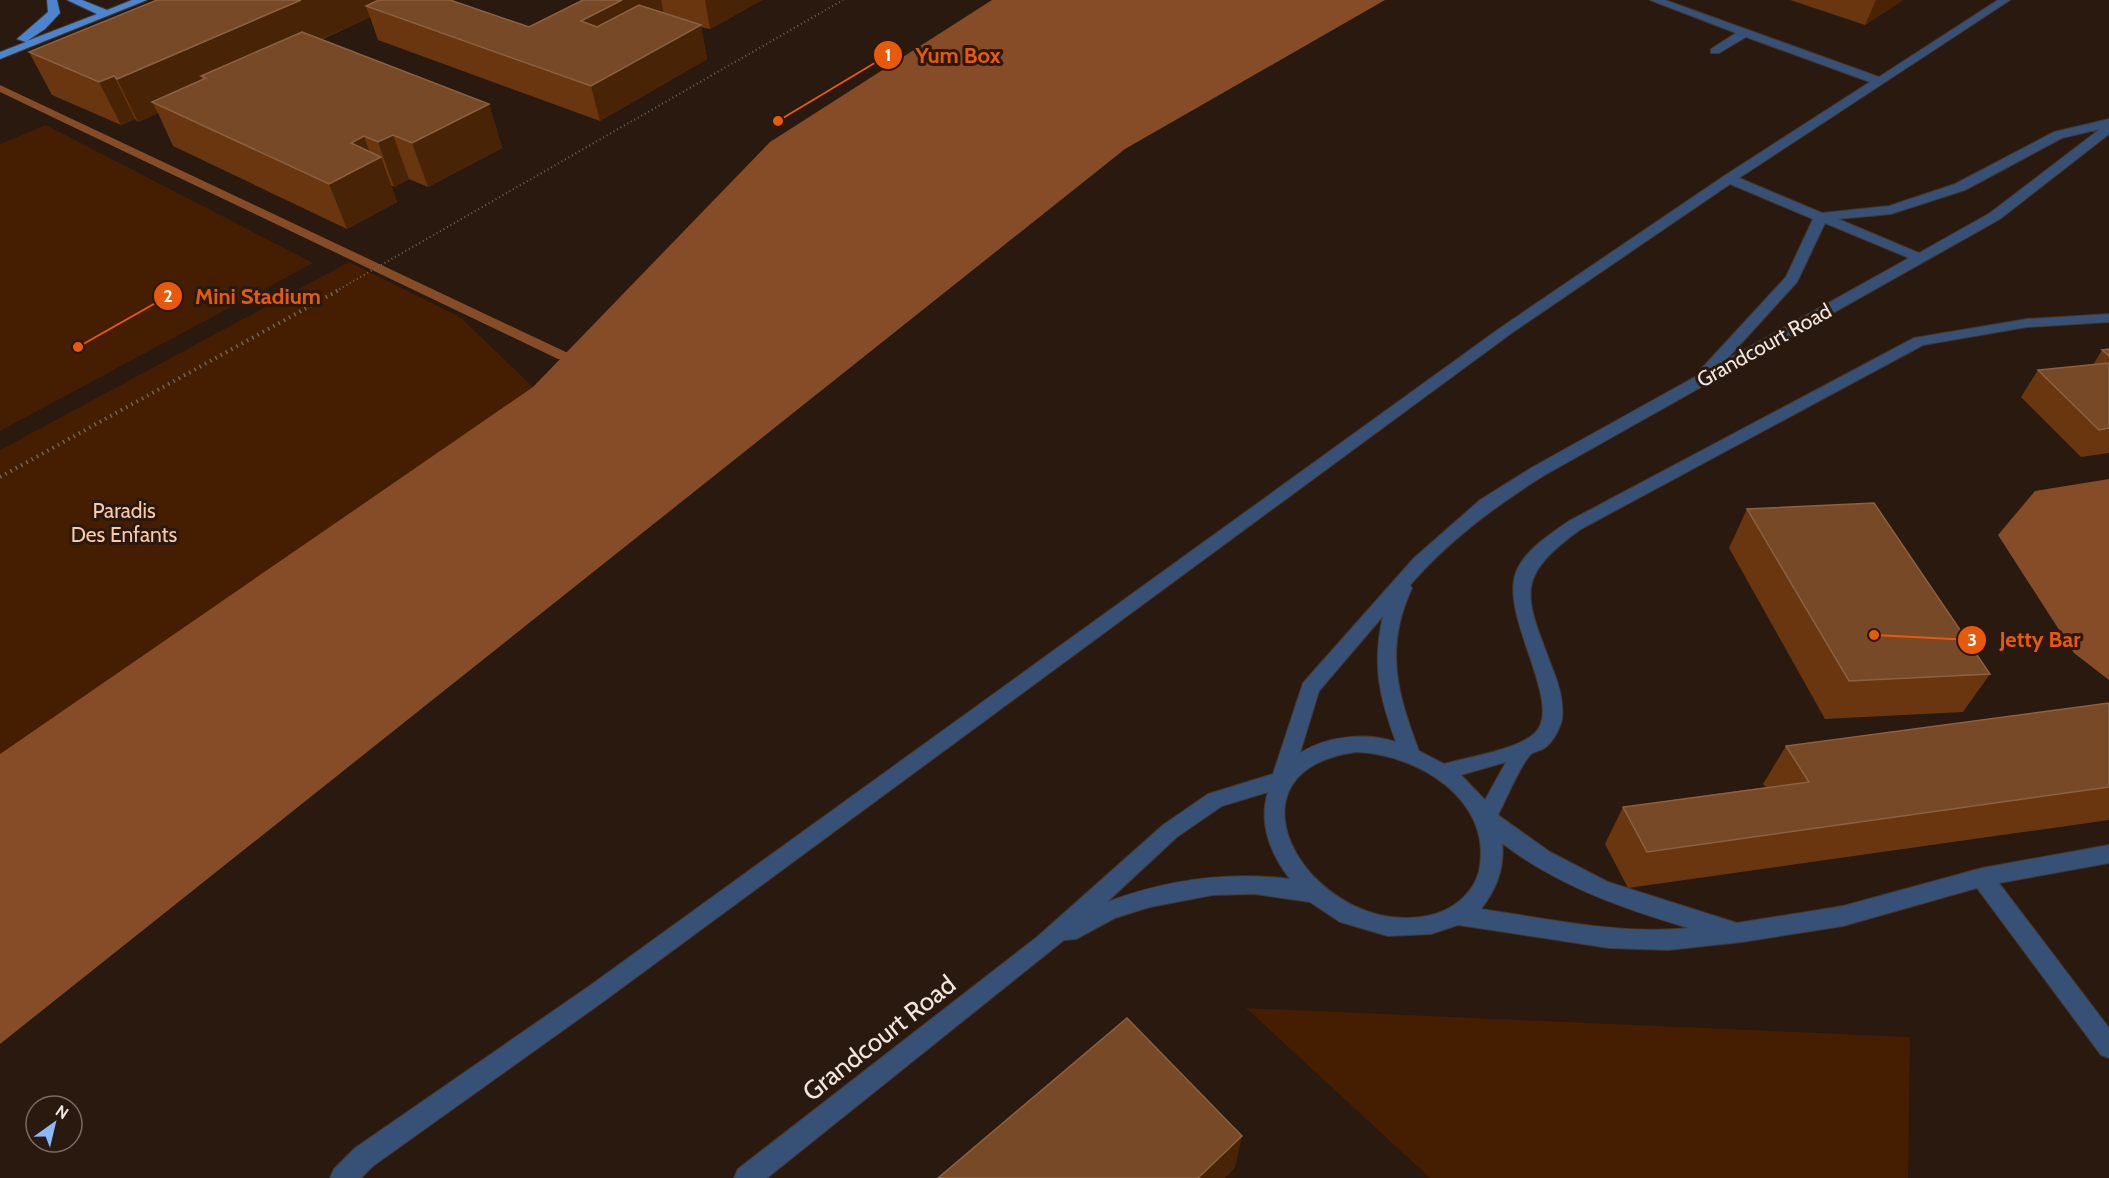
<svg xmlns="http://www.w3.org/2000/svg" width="2109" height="1178" viewBox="0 0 2109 1178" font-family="Cabin,sans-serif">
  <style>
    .green { fill: #451d01 }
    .water { fill: #864c27 }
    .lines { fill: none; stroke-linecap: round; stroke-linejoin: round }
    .stream { fill: #864c27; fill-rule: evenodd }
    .minor-casing { stroke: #45362c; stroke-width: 2 }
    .major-casing { stroke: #45362c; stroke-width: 2 }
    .path-far1 { stroke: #72645b; stroke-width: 2; stroke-dasharray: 1 3; stroke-linecap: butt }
    .path { stroke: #72645b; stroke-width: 4; stroke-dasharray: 1.5 4.5; stroke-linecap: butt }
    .minor { fill: #375176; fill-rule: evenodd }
    .major { fill: #4c84cf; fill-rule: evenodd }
    .wall { fill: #693610 }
    .shaded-wall { fill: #492306 }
    .building { fill: #784926; stroke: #8b6143; stroke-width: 1.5 }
    .labels { text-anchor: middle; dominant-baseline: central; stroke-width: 6; stroke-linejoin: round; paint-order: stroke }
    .street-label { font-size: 21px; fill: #f1e5de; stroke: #29190f }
    .park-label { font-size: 21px; fill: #fdc8a8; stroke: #29190f }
    .near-street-label { font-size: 26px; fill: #f1e5de; stroke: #29190f }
    .leader { fill: none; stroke: #e8590c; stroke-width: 2 }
    .callout-dot { fill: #e8590c; stroke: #29190f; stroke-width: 2 }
    .mark-label { font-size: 18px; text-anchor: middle; font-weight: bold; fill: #fff }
    .callout-label { font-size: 22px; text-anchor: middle; font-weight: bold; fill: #e8590c; stroke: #29190f; stroke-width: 6; stroke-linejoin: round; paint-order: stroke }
  </style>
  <rect width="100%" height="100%" fill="#29190f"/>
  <path class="green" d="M46,125L313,263L0,431V144Z
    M349,262L460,317L533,387L0,754V450Z
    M1246,1008L1910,1037L1908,1178H1430Z"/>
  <path class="water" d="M992,0H1385L1125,149L0,1044V754L533,387L770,142Z
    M2109,479V680L2074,653L1998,535L2035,491Z"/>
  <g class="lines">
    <path class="stream" d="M0,85L568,353L570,356L568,359H558L0,92Z"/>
    <g class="minor-casing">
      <path id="minor" d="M1650,0H1665L1879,77L1998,0H2010L1739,178L1822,213L1889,206L1955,184L2054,132L2109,119V134L2000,219L1543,476C1494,507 1448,541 1410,585L1412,588C1384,648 1397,693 1419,751L1444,764C1467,757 1517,750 1535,733C1564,705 1502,620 1515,575C1523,551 1549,535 1569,521L1914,338L2027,319L2109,314V322L2027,327L1923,345L1581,529C1511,579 1526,597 1553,670C1559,685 1564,701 1562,719C1560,729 1552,744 1543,749C1539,751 1533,752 1530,755C1520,766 1506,800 1498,815L1550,852L1608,882L1737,923L1843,906L1982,868L2109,845V863L1999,883L2109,1028V1058L2101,1055L1977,888L1843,926L1742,942L1668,950L1609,948L1458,925L1431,934L1388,936L1340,922L1310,902L1255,894L1213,895L1150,907L1115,918L1076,939L1064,940L767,1178H734L738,1169L1037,937L1163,825L1208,794L1273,774L1303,683L1414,558L1480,500L1531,468L1702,373L1700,370L1703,367L1786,277L1813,219L1730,184L1513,332L604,1001L373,1166L361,1178H330L334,1169L355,1148L588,987L1503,326L1724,176L1870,82L1746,37L1719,53H1711V49L1736,33ZM2100,129L1990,213L1919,253L1838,219L1891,214L1965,190L2062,138ZM1825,223L1909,258L1726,360L1797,282ZM1383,616C1372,665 1379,696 1396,742C1365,732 1327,736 1300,753L1319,691ZM1356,752C1418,754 1494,800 1479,871C1474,892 1455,908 1435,914C1319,946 1207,773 1356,752ZM1506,762L1485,800L1461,775ZM1268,792C1258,823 1271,855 1290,879C1227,871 1166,880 1107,902L1177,837L1222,806ZM1502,843C1556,885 1624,909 1689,928C1620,935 1549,919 1481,909C1496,890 1505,867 1502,843Z"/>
    </g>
    <g class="major-casing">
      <path id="major" d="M47,0H57L60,13L45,29L27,41L97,14L67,0H82L107,10L132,0H147L0,59V52L26,42L17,39L48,12Z"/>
    </g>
    <path class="path-far1" d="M336,291L843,0"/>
    <path class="path" d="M0,477L339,290"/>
    <use href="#minor" class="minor"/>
    <use href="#major" class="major"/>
  </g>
  <path class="wall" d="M157,0H450L529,27L583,0H762L710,29L701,27L707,59L600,121L378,40L370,17L321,40L489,104L502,148L428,187L409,179L394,187L391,185L397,202L347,229L173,146L158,113L138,122L135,119L121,125L52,95L29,52Z
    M1790,0H1903L1865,25Z
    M2109,349V453L2081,457L2021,397L2038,370L2093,365L2102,350Z
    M1747,509L1990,674L1963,712L1825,719L1729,548Z
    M2109,703V820L1628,888L1605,844L1623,807L1766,787L1763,784L1786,746Z"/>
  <path class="shaded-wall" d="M301,0H399L366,6L370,17L211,89L206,78L201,76L208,91L152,102L158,113L138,122L117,79Z
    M622,0H661L664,15L589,55L581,21Z
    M705,0H762L710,29Z
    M1876,0H1903L1865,25Z
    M701,25L707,59L600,121L591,86Z
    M114,76L135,119L121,125L99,82Z
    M489,104L502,148L428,187L412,143Z
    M393,135L409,179L394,187L378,142Z
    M364,136L373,161L381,157L397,202L347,229L329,184L351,143Z
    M1242,1136L1235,1168L1225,1178H1198Z"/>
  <path class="building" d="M157,0H301L117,79L114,76L99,82L29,52Z
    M379,0H450L529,27L583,0H622L581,21L597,27L639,5L701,25L591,86L366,6Z
    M302,32L489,104L412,143L393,135L378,142L364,136L351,143L381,157L329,184L152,102L206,78L201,76Z
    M2109,349V356L2102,350Z
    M2109,363V428L2099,430L2038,370Z
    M1874,503L1990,674L1849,681L1747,509Z
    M2109,703V787L1647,852L1623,807L1809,782L1786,746Z
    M1127,1018L1242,1136L1198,1178H938Z"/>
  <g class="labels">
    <g class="street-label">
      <text transform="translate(1764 345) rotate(-29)">Grandcourt Road</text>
    </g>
    <g class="park-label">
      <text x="124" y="510">Paradis<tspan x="124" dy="24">Des Enfants</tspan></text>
    </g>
    <g class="near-street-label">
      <text transform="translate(879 1038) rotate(-38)">Grandcourt Road</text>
    </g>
  </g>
  <path class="leader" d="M778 121L888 55M78 347L168 296M1874 635L1972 640"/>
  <g class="callout-dot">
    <circle cx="778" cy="121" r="6"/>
    <circle cx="78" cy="347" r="6"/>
    <circle cx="1874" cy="635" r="6"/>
    <circle cx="888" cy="55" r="15"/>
    <circle cx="168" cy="296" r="15"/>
    <circle cx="1972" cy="640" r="15"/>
  </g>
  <g class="mark-label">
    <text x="888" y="61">1</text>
    <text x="168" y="302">2</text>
    <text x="1972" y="646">3</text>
  </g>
  <g class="callout-label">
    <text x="958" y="63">Yum Box</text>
    <text x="258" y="304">Mini Stadium</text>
    <text x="2040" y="647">Jetty Bar</text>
  </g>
  <g transform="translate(54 1124) rotate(34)"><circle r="28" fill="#29190f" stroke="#796b62" stroke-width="1.5"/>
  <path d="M0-4.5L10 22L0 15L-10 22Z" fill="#8abafc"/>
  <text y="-9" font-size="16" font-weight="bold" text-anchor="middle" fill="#f1e5de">N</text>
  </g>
</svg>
